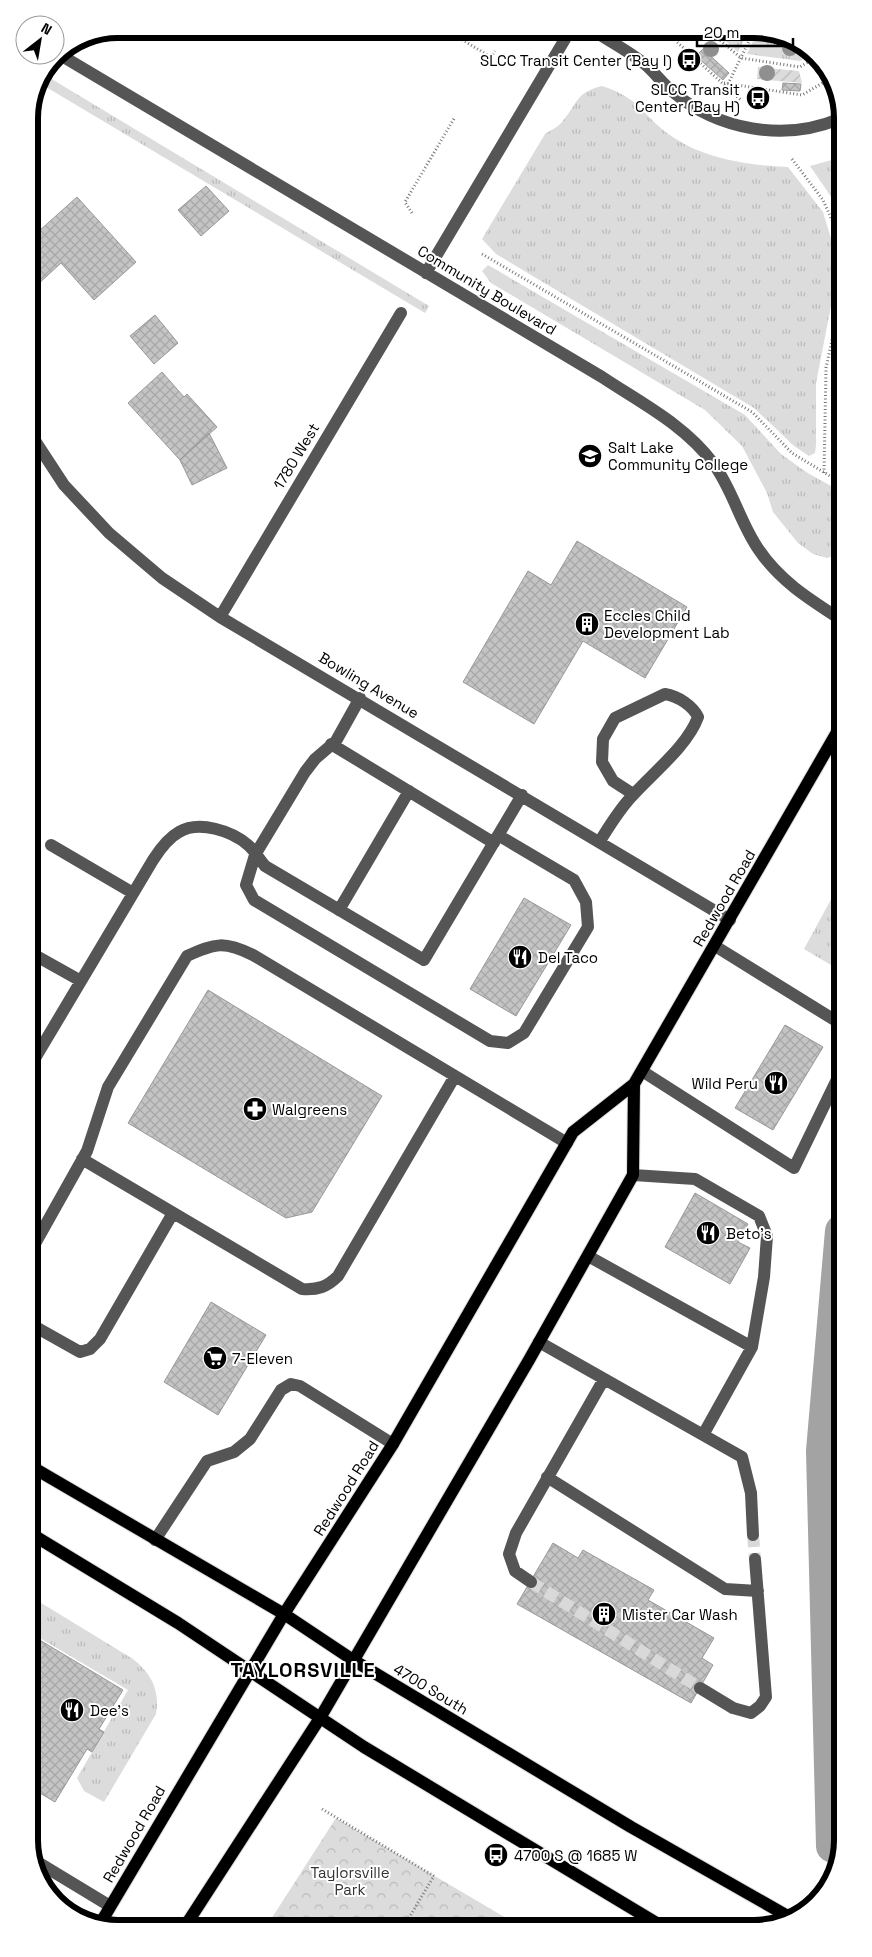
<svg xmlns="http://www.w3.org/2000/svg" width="872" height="1957" viewBox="0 0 872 1957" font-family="'Space Grotesk',sans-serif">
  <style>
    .grass { fill: url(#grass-tufts) }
    .forest { fill: url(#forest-crowns) }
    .garden { fill: url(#garden-furrows) }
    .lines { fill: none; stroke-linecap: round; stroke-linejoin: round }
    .canal { stroke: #a3a3a3; stroke-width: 34 }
    .building { fill: url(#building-cross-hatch); stroke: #999 }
    .minor-tunnel { stroke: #d9d9d9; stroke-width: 12; stroke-dasharray: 12 6; stroke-linecap: butt }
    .major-casing { stroke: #dbdbdb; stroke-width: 14 }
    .path { stroke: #777; stroke-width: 3; stroke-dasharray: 1 2.5; stroke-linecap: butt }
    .minor { stroke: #555; stroke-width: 12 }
    .major { stroke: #000; stroke-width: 12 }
    .tree { fill: #8f8f8f }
    .labels { text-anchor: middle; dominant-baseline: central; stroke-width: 4; stroke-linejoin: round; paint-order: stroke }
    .poi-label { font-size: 15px; fill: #000; stroke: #fff; text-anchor: start }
    .street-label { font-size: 15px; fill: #000; stroke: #fff }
    .park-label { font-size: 15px; fill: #333; stroke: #fff }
    .district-label { font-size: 20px; font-weight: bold; letter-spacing: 1px; fill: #000; stroke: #fff }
    .rim { fill: none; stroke: #000; stroke-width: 6 }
  </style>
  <defs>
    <pattern id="grass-tufts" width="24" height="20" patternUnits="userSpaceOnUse" patternTransform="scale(1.25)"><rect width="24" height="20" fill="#dcdcdc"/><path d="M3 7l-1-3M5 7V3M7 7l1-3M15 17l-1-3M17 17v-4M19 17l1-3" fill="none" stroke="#bbb"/></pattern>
    <pattern id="forest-crowns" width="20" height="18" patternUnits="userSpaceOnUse" patternTransform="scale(1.25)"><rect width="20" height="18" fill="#dcdcdc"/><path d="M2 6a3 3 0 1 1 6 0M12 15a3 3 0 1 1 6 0" fill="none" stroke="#bbb"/></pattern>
    <pattern id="garden-furrows" width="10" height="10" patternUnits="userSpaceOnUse" patternTransform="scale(1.25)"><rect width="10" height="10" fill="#dcdcdc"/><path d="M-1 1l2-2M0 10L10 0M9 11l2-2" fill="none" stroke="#bbb"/></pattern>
    <pattern id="building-cross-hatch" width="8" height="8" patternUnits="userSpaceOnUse" patternTransform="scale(1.25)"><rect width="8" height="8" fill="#c4c4c4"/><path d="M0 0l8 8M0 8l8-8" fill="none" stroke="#a7a7a7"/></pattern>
  </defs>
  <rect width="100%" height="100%" fill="#fff"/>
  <path class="grass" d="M712,29H749L738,52Z
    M759,29L808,47L813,54L800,61L747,54Z
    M45,75L429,306L425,313L41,84Z
    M602,86C639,98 640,112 667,133C702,159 746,165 788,167L823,212L839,265L816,383V445L815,453L809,456L794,446L754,408L496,254L482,239L545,134C551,130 558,127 562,122C578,104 574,93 602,86Z
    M839,158V213L830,195L810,166Z
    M488,265L745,415L781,454L806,472L840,491V549L834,556L827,558L813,554L798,543L773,512L767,493L742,446L705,410L491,283L482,271Z
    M839,349V466C825,429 833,387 839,349Z
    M841,881V971L804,949Z
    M33,1598L133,1659C152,1674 160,1691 156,1714L104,1802L84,1791L77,1778L128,1690L33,1634Z"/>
  <path class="forest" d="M336,1818L518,1925L266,1927Z"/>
  <path class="garden" d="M758,67L799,71L802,83L757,79Z"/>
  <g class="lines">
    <path class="canal" d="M833,1846L823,1451L842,1231"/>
  </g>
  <path class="building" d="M703,49L729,73L723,80L696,56Z
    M783,83L801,84L800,91L782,90Z
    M206,186L229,211L201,236L178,210Z
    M29,187L38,195L29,206Z
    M77,197L136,262L94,300L61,263L36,286L29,279V240Z
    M155,315L178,343L154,364L130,336Z
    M162,372L184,397L187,394L217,427L180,460L128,403Z
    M209,433L227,468L192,485L180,460Z
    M577,541L687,607L645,678L583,641L534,724L463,682L528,571L551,585Z
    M524,898L571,925L516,1016L470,989Z
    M208,990L382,1096L312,1212L286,1218L128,1123Z
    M785,1025L823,1047L773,1130L735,1108Z
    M695,1193L748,1224L738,1242L750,1248L730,1284L665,1247Z
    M211,1302L266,1335L218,1415L164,1382Z
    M553,1543L578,1558L583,1550L654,1590L648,1600L714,1638L702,1658L713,1665L691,1703L517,1604Z
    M33,1636L123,1690L99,1729L104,1732L92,1752L87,1749L55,1802L33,1789Z"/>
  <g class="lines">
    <path class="minor-tunnel" d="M753,1535L755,1559
      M531,1582L700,1688"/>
    <g class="major-casing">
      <path id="major" d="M32,1467L284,1614L353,1660L631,1827L791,1918
        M33,1535L178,1623L364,1747L658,1924
        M100,1924L284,1614L393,1444L573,1132L634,1084L840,727
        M184,1928L320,1718L529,1360L633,1175L634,1084"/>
    </g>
    <path class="path" d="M444,29L491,57
      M673,29L677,42L742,101
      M707,29L741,58L800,67L816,57
      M487,63L495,51
      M724,83L802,95L831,78
      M728,84L755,29
      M792,159L823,200L839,236
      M412,213L405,202L455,117
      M482,254L752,412L792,453L840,482
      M824,473L826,368L839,307
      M322,1809L434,1876L404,1926"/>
    <path class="minor" d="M591,29C609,41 629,51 646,65C655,73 663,84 673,92C718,130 784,142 839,119
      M57,53L602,377C641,403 685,425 713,463C733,490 740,523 759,550C780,581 809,599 840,619
      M426,273L571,29
      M30,433L64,485L109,533L162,578L220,617L730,920
      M220,617L401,313
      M360,698L336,741L315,759L305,772L255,855L246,885L254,900L490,1041L508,1043L524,1033L588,927L586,902L574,880L498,835
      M331,744L494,843
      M600,841C610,825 620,808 634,794C654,772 688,745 698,717C693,706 678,696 665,694L615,718L603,739L602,762L613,781L633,794
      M51,845L133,893
      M339,910L409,791
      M715,946L841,1024
      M31,953L81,981
      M31,1065L153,860C160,849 168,838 179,832C199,820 232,831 248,845C254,850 259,859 265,866L424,960L522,795
      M642,1071L794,1168L841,1071
      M82,1159L302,1289C318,1290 327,1287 338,1276L455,1076
      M633,1175L695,1179L759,1216L767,1236L764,1277L752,1347L703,1435
      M32,1249L87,1151L108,1087L187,956C216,943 224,941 253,955L567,1143
      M588,1256L752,1347
      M32,1325L80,1352L90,1349L100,1339L173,1213
      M539,1342L742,1457L751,1493L753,1535
      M547,1477L725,1589L758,1591
      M155,1540L207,1461L234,1452L250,1439L281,1390L291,1384L300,1386L393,1444
      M531,1582L515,1571L509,1554L516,1533L604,1379
      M700,1688L733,1708L751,1713L760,1706L766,1697L755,1559
      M34,1860L110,1906"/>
    <use href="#major" class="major"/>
  </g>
  <g class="tree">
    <circle cx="790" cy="48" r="8"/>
    <circle cx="711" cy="49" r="8"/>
    <circle cx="767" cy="73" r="8"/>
  </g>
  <defs>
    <g id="bus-disc" transform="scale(1.25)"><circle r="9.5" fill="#000" stroke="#fff"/><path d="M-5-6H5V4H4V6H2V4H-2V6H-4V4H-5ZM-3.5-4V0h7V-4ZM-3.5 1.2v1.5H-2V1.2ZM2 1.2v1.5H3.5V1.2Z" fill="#fff"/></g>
    <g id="university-disc" transform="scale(1.25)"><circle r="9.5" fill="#000" stroke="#fff"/><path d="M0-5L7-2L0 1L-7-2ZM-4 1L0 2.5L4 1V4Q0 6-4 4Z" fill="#fff"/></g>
    <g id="building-disc" transform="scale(1.25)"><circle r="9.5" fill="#000" stroke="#fff"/><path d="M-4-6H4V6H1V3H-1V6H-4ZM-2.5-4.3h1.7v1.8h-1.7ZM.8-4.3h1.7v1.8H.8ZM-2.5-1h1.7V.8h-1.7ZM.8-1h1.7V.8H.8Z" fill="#fff"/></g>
    <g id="restaurant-disc" transform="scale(1.25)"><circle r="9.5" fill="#000" stroke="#fff"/><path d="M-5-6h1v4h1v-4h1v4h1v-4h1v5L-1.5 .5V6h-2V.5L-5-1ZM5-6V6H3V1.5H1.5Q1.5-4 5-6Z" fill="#fff"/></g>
    <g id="pharmacy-disc" transform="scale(1.25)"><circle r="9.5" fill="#000" stroke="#fff"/><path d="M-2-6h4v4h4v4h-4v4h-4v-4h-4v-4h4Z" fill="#fff"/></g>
    <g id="supermarket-disc" transform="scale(1.25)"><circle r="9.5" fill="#000" stroke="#fff"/><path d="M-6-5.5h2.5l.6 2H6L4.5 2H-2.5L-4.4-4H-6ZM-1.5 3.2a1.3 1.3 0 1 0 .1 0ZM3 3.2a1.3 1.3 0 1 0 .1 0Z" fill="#fff"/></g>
  </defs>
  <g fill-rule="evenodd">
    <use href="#bus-disc" x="689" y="60"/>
    <use href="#bus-disc" x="758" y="98"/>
    <use href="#university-disc" x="590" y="456"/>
    <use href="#building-disc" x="587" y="624"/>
    <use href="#restaurant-disc" x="520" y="957"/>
    <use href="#restaurant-disc" x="776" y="1083"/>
    <use href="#pharmacy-disc" x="255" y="1109"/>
    <use href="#restaurant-disc" x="708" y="1233"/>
    <use href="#supermarket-disc" x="215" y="1358"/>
    <use href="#building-disc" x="604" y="1614"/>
    <use href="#restaurant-disc" x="72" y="1710"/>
    <use href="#bus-disc" x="496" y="1855"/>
  </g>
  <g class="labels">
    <g class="poi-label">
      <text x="672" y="60" text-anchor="end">SLCC Transit Center (Bay I)</text>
      <text x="740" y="89" text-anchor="end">SLCC Transit<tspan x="740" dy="17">Center (Bay H)</tspan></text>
      <text x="608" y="447">Salt Lake<tspan x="608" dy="17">Community College</tspan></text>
      <text x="604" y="615">Eccles Child<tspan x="604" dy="17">Development Lab</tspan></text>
      <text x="538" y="957">Del Taco</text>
      <text x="758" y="1083" text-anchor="end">Wild Peru</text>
      <text x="272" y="1109">Walgreens</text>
      <text x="726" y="1233">Beto's</text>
      <text x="232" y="1358">7-Eleven</text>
      <text x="622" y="1614">Mister Car Wash</text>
      <text x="90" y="1710">Dee's</text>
      <text x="514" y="1855">4700 S @ 1685 W</text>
    </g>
    <g class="street-label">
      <text transform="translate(487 290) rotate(31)">Community Boulevard</text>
      <text transform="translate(296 456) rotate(-59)">1780 West</text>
      <text transform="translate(369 685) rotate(31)">Bowling Avenue</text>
      <text transform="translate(724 898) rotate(-60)">Redwood Road</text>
      <text transform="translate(346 1488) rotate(-58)">Redwood Road</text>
      <text transform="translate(431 1689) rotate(31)">4700 South</text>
      <text transform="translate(134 1834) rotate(-60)">Redwood Road</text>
    </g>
    <g class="park-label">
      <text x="350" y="1872">Taylorsville<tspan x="350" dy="17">Park</tspan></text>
    </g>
    <g class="district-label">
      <text x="303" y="1670">TAYLORSVILLE</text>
    </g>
  </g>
  <path d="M0 0H872V1957H0ZM118 38H754A80 80 0 0 1 834 118V1840A80 80 0 0 1 754 1920H118A80 80 0 0 1 38 1840V118A80 80 0 0 1 118 38Z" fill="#fff" fill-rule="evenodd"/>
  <path class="rim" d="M118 38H754A80 80 0 0 1 834 118V1840A80 80 0 0 1 754 1920H118A80 80 0 0 1 38 1840V118A80 80 0 0 1 118 38Z"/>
  <g transform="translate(40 40) rotate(31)"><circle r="24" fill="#ffffff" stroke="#999999"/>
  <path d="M0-4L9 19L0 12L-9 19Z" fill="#000000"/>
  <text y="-8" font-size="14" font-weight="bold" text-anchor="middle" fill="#000000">N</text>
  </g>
  <path d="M697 38v8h96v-8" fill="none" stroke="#000000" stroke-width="2.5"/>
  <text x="704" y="38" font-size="15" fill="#000000" stroke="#ffffff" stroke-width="4" paint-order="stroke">20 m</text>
</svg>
